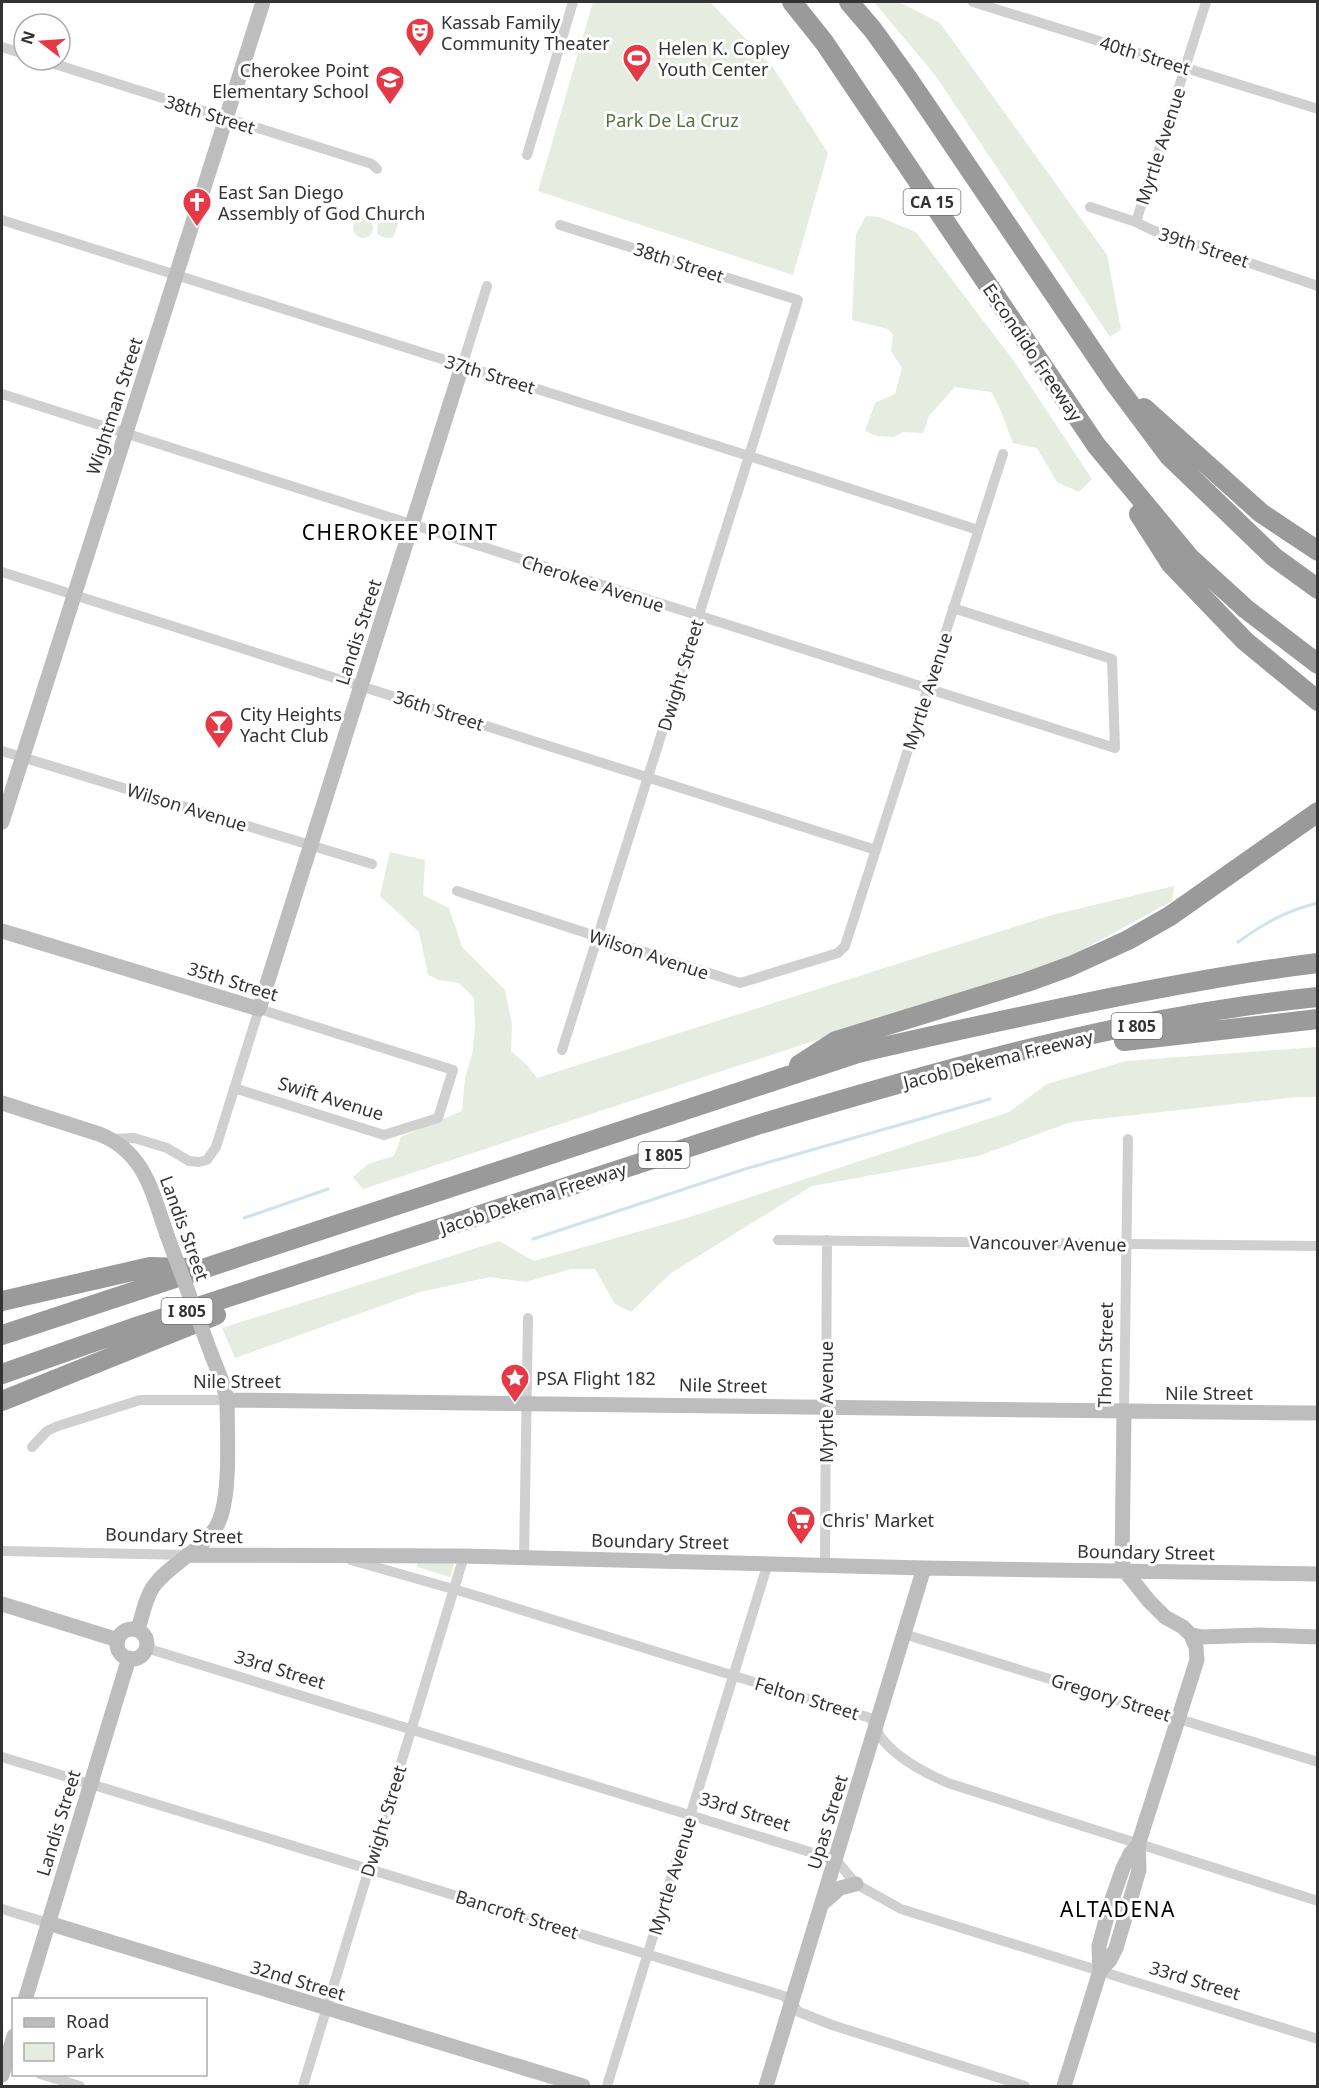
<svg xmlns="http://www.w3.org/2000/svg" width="1319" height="2088" viewBox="0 0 1319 2088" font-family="'Noto Sans',sans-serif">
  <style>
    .green { fill: #e6ecdf }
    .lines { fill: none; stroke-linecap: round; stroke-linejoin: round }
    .stream { stroke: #cfe2ee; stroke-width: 3 }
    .street { stroke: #d0d0d0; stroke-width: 10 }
    .secondary { stroke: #bdbdbd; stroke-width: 15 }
    .highway { stroke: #9a9a9a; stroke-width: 20 }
    .secondary-bridge { stroke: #bdbdbd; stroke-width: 15 }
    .labels { text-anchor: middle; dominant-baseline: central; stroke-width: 6; stroke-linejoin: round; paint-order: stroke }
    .shield { fill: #fff; stroke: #707070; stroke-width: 1.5 }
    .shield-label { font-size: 16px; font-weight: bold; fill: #333 }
    .poi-label { font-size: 18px; fill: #333; stroke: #fff; text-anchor: start }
    .street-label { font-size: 18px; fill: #333; stroke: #fff }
    .park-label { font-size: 18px; fill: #56703f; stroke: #fff }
    .quarter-label { font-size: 21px; letter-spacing: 1.5px; fill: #000; stroke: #fff }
  </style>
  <rect width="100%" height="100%" fill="#fff"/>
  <path class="green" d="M593,2H710L772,66L828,153L793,275L538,191Z
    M874,2H899L940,23L1107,255L1121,329L1110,337L935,75Z
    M384,212C405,211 398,225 393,237C387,239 381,238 377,233L378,220Z
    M866,216L879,217L916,232L1013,360L1092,479L1079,492L1057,482L1037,448L1013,443C1006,426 1001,407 991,392L955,387L929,416L923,433L903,432L894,437L877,436L865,431L875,403L895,394L902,368L891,351L893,335L888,329L852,320L856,234Z
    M353 228a10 10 0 1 1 20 0a10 10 0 1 1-20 0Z
    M390,852L425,860L423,895L449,908L462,947L505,990L512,1024L511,1051L527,1065L537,1078L1052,915L1174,886L1172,901L1069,957L363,1189L353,1177L368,1164L394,1156L401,1137L462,1111L465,1078L473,1051L475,1026L474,998L459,983L439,980L428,975L419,932L380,896Z
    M1317,1047V1097H1297L1071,1122L978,1156L812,1186L671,1273L631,1312L615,1304L595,1269H571L526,1282L490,1277L420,1292L235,1358L222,1328L499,1241L534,1261L687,1218L1009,1112L1047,1084L1126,1061Z
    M418,1561L450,1562L454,1565L450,1577L417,1567Z"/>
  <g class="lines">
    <path class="stream" d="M1238,942C1263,924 1287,910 1318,903
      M244,1218L328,1189
      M533,1239L745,1169L990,1099"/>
    <path class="street" d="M973,2L1318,109
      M2,47L24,54
      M42,60L372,164L377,169
      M527,155L573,2
      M1090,207L1136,222L1152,230L1318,286
      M2,220L749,456L978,530
      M1136,222L1206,2
      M560,225L798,300L562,1050
      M462,366L487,286
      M2,394L1115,748L1112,659L953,608
      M2,572L876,850
      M2,751L372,864
      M457,891L740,983L838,953L845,946L1003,454
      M111,1139L134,1138L167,1148L189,1161L199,1162L207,1160L216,1147L259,1009L453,1070L438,1118L384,1135L234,1088
      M778,1240L1318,1246
      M1124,1412L1128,1139
      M32,1447L47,1431L58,1426L140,1400H227
      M2,1551L187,1555
      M524,1558L528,1318
      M351,1560L467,1593L870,1718C877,1726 877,1733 882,1739C898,1759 925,1773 948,1783L1318,1901
      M825,1564L827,1240
      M904,1634L1318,1762
      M146,1648L836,1860L856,1884L901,1909L1318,2039
      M2,1757L784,1996L799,2012L832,2025L1025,2086
      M2,1909L48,1923
      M40,2074L80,2086
      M303,2086L464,1556
      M607,2086L768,1563"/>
    <path class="secondary" d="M2,822L263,2
      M2,931L259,1009L462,366
      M2,1103L99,1134C145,1152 152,1192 167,1235
      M227,1400C590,1401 954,1411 1318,1413
      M1124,1412L1122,1561L1125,1571L1149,1601L1165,1617L1183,1627L1191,1635L1202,1637L1260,1635L1318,1637
      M187,1555L464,1556L924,1568L1318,1574
      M2,1604L118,1640
      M117 1644a15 15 0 1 1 30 0a15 15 0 1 1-30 0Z
      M138,1630C142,1616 145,1599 153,1587C170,1563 201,1552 216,1527C232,1502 227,1431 227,1400L223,1384L212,1356
      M822,1904L840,1888L856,1884
      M48,1923L583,2086
      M1100,1971L1110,1960L1116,1948L1127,1911L1139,1870L1138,1845L1197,1660L1196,1647L1191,1635
      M25,2000L129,1658
      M2,2075L14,2036
      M766,2086L924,1568
      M1064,2086L1100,1971L1099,1946L1110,1905L1123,1868L1130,1854L1138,1845"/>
    <path class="highway" d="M792,2L824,42L1096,445L1190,558L1246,609L1318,664
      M849,2L873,30L909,80L1113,381L1169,456L1274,557L1318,589
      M1144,408L1261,513L1318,551
      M1139,514L1171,564L1245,641L1318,701
      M1124,1041L1318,1019
      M799,1065L836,1041L1027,982L1071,966L1128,940L1170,916L1318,812
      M2,1301L150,1267L189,1268
      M2,1335L858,1053C929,1036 1000,1021 1071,1006C1153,989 1235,973 1318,963
      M2,1374L139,1326L757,1125C940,1070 1127,1016 1318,997
      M2,1401L216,1315"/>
    <path class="secondary-bridge" d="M167,1235L212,1356"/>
  </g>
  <defs>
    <g id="theatre-pin" transform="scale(1.5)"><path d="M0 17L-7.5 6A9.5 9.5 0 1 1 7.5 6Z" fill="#e63946" stroke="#fff"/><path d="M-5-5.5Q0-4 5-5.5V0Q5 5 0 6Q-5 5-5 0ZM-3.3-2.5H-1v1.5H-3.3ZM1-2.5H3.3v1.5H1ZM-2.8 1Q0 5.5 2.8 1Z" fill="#fff"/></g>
    <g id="stadium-pin" transform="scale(1.5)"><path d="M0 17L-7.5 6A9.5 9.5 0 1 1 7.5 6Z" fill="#e63946" stroke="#fff"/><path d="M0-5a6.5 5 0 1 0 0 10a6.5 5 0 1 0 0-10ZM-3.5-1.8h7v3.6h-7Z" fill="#fff"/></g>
    <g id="school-pin" transform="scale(1.5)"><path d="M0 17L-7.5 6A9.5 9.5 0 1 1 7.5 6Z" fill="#e63946" stroke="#fff"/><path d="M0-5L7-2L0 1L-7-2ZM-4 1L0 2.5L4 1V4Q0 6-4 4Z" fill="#fff"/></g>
    <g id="church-pin" transform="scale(1.5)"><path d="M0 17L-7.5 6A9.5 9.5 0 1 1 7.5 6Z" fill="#e63946" stroke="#fff"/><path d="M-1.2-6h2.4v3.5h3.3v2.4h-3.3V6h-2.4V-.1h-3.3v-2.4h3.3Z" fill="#fff"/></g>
    <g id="bar-pin" transform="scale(1.5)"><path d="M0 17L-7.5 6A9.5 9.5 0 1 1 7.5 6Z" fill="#e63946" stroke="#fff"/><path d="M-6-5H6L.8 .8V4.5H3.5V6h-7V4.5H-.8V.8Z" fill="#fff"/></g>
    <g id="sight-pin" transform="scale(1.5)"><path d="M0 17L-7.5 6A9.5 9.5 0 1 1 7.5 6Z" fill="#e63946" stroke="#fff"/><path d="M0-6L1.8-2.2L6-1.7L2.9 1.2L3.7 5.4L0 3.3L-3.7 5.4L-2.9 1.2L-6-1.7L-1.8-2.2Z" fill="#fff"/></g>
    <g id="supermarket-pin" transform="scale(1.5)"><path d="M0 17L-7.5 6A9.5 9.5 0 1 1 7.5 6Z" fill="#e63946" stroke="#fff"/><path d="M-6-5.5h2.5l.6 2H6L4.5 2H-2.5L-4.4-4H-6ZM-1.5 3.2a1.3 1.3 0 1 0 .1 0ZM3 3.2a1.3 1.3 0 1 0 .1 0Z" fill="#fff"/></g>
  </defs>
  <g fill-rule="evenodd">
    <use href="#theatre-pin" x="420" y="32"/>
    <use href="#stadium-pin" x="637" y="58"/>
    <use href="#school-pin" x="390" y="80"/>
    <use href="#church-pin" x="197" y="202"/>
    <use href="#bar-pin" x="219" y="724"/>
    <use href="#sight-pin" x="515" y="1378"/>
    <use href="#supermarket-pin" x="801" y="1520"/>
  </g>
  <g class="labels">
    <g class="shield">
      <rect x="903.5" y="189" width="57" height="26" rx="4.5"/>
      <rect x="1111.5" y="1013" width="51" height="26" rx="4.5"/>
      <rect x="638.5" y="1142" width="51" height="26" rx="4.5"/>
      <rect x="161.5" y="1298" width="51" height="26" rx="4.5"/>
    </g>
    <g class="shield-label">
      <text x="932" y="202">CA 15</text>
      <text x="1137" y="1026">I 805</text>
      <text x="664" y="1155">I 805</text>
      <text x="187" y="1311">I 805</text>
    </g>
    <g class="poi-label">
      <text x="441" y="22">Kassab Family<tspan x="441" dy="21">Community Theater</tspan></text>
      <text x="658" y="48">Helen K. Copley<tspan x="658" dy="21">Youth Center</tspan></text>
      <text x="369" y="70" text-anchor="end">Cherokee Point<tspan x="369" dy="21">Elementary School</tspan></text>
      <text x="218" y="192">East San Diego<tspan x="218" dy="21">Assembly of God Church</tspan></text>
      <text x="240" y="714">City Heights<tspan x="240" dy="21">Yacht Club</tspan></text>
      <text x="536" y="1378">PSA Flight 182</text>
      <text x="822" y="1520">Chris' Market</text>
    </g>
    <g class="street-label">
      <text transform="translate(1145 55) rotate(17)">40th Street</text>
      <text transform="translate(210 114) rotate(17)">38th Street</text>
      <text transform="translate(1160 146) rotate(-72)">Myrtle Avenue</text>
      <text transform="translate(1204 247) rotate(18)">39th Street</text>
      <text transform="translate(679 262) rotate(18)">38th Street</text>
      <text transform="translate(1033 352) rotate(56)">Escondido Freeway</text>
      <text transform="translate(490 374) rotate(17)">37th Street</text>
      <text transform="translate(114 406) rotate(-72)">Wightman Street</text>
      <text transform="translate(593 583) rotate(18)">Cherokee Avenue</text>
      <text transform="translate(358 632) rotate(-72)">Landis Street</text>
      <text transform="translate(680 675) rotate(-73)">Dwight Street</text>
      <text transform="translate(927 691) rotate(-72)">Myrtle Avenue</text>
      <text transform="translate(439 710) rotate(18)">36th Street</text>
      <text transform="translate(187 807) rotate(17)">Wilson Avenue</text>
      <text transform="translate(649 954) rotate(18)">Wilson Avenue</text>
      <text transform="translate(233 981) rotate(17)">35th Street</text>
      <text transform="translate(998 1059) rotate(-14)">Jacob Dekema Freeway</text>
      <text transform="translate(331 1098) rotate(17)">Swift Avenue</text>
      <text transform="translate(533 1198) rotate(-18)">Jacob Dekema Freeway</text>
      <text transform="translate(185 1228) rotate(70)">Landis Street</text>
      <text transform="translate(1048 1243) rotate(1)">Vancouver Avenue</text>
      <text transform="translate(1105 1355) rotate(-89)">Thorn Street</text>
      <text x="237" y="1381">Nile Street</text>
      <text transform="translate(723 1385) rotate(1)">Nile Street</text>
      <text x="1209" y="1393">Nile Street</text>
      <text transform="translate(826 1402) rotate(-90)">Myrtle Avenue</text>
      <text transform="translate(174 1535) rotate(1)">Boundary Street</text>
      <text transform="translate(660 1541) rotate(1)">Boundary Street</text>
      <text transform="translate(1146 1552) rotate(1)">Boundary Street</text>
      <text transform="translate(280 1669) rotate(17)">33rd Street</text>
      <text transform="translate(1111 1697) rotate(17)">Gregory Street</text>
      <text transform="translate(807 1698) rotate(17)">Felton Street</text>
      <text transform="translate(745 1811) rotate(17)">33rd Street</text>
      <text transform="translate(383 1821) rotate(-73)">Dwight Street</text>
      <text transform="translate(827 1822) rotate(-73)">Upas Street</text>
      <text transform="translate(58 1823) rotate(-73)">Landis Street</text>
      <text transform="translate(672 1876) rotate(-73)">Myrtle Avenue</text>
      <text transform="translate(517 1914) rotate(17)">Bancroft Street</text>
      <text transform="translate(298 1980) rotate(17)">32nd Street</text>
      <text transform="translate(1195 1980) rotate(17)">33rd Street</text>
    </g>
    <g class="park-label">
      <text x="672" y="120">Park De La Cruz</text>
    </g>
    <g class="quarter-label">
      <text x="400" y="532">CHEROKEE POINT</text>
      <text x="1118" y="1909">ALTADENA</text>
    </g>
  </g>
  <rect width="1319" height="2088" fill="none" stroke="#333333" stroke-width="6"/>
  <rect x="12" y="1998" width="195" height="78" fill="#ffffff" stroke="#adadad" stroke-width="1.5"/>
  <rect x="24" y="2018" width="30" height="9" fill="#bdbdbd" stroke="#adadad" stroke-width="1.5"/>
  <text x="66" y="2028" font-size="18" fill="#333333">Road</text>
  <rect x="24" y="2043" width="30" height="18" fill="#e6ecdf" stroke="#adadad" stroke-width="1.5"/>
  <text x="66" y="2058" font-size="18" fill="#333333">Park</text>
  <g transform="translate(42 42) rotate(287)"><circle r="28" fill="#ffffff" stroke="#adadad" stroke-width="1.5"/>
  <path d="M0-4.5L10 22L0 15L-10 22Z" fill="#e63946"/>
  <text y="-9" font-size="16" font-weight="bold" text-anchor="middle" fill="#333333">N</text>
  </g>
</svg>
